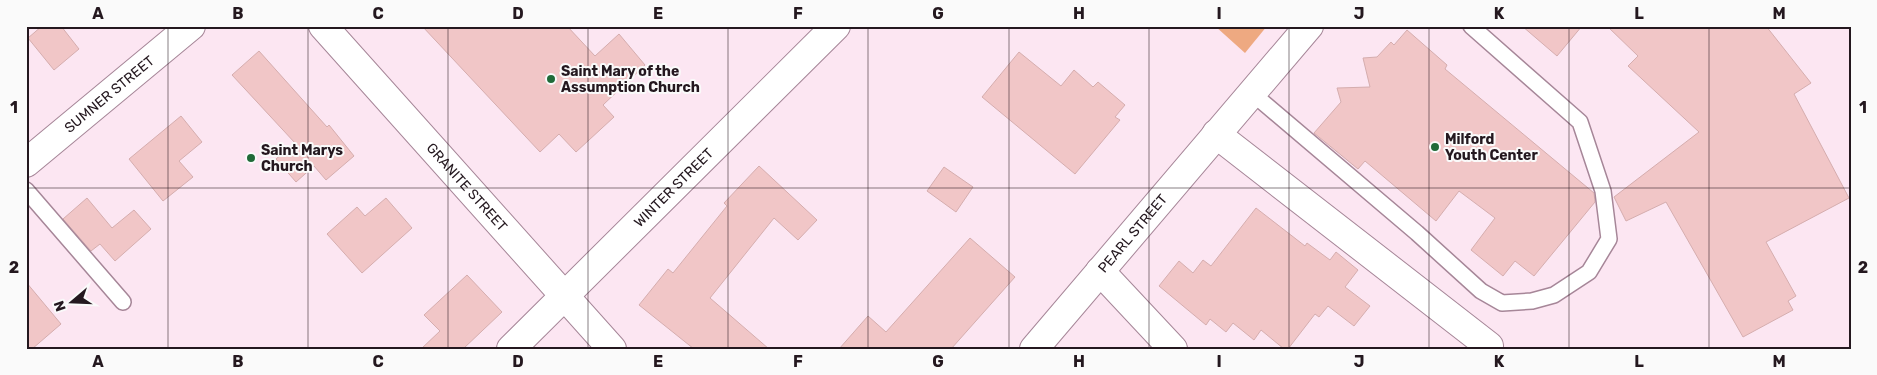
<svg xmlns="http://www.w3.org/2000/svg" width="1877" height="375" viewBox="0 0 1877 375" font-family="Rubik,sans-serif">
  <style>
    .green { fill: #eea981 }
    .building { fill: #f1c6c7; stroke: #d5adae }
    .lines { fill: none; stroke-linecap: round; stroke-linejoin: round }
    .service-casing { stroke: #a68698; stroke-width: 18 }
    .minor-casing { stroke: #a68698; stroke-width: 30 }
    .tertiary-casing { stroke: #a68698; stroke-width: 30 }
    .secondary-casing { stroke: #a68698; stroke-width: 30 }
    .service { stroke: #fff; stroke-width: 15 }
    .minor { stroke: #fff; stroke-width: 28 }
    .tertiary { stroke: #fff; stroke-width: 28 }
    .secondary { stroke: #fff; stroke-width: 28 }
    .grid { fill: none; stroke: #24181f; stroke-width: 1; stroke-opacity: 0.55 }
    .poi-dot { fill: #206a38; stroke: #fafafa; stroke-width: 2 }
    .labels { text-anchor: middle; dominant-baseline: central; stroke-width: 4; stroke-linejoin: round; paint-order: stroke }
    .poi-label { font-size: 14px; font-weight: bold; fill: #24181f; stroke: #fafafa; text-anchor: start }
    .street-label { font-size: 14px; fill: #24181f; stroke: #fafafa }
    .neatline { fill: none; stroke: #24181f; stroke-width: 2 }
    .grid-label { font-size: 16px; text-anchor: middle; font-weight: bold; fill: #24181f }
  </style>
  <rect width="100%" height="100%" fill="#fce6f2"/>
  <path class="green" d="M1215,26H1267L1245,53Z"/>
  <path class="building" d="M42,26H61L79,49L54,70L28,38Z
    M422,26H567L595,56L619,34L645,65L603,105L614,117L576,152L559,134L540,152Z
    M1522,26H1582L1557,56Z
    M1607,26H1766L1811,83L1794,94L1849,198L1766,242L1796,296L1788,301L1793,310L1743,337L1666,202L1626,221L1614,197L1699,132L1628,66L1638,56Z
    M1407,30L1447,65L1445,69L1594,193L1595,202L1534,276L1515,261L1503,276L1471,250L1495,218L1459,191L1436,221L1365,161L1358,169L1314,133L1341,102L1337,88L1370,87L1363,58L1377,57L1391,42L1394,45Z
    M259,51L327,127L329,125L354,156L326,180L314,166L296,182L276,159L295,143L232,75Z
    M1019,52L1061,86L1074,70L1093,87L1098,82L1125,105L1115,117L1120,120L1075,174L982,97Z
    M181,116L202,142L179,161L193,177L163,201L129,159Z
    M759,166L817,220L798,240L774,218L710,298L769,349H694L639,305L668,269L673,273L727,206L724,203Z
    M944,167L973,187L956,212L927,191Z
    M87,198L112,228L134,210L151,229L115,261L100,244L91,251L63,219Z
    M386,198L412,228L362,273L327,234L357,207L365,216Z
    M1256,208L1305,246L1307,243L1330,260L1336,252L1358,270L1345,287L1370,306L1354,326L1328,306L1319,317L1315,314L1288,349H1284L1261,330L1254,340L1233,323L1226,332L1210,319L1206,325L1159,286L1179,261L1193,273L1203,260L1211,266Z
    M970,238L1015,277L951,349H839L868,316L886,332Z
    M467,275L502,312L463,349H421L440,331L424,315Z
    M26,282L61,324L32,349H26Z"/>
  <g class="lines">
    <g class="service-casing">
      <path id="service" d="M1252,93L1417,233L1481,291L1502,303L1532,301L1554,295L1589,272L1609,239L1603,191L1580,122L1471,26
        M26,190L123,302"/>
    </g>
    <g class="minor-casing">
      <g id="minor">
        <path id="s1" d="M323,26L612,349"/>
        <path d="M1216,134L1489,346"/>
        <path d="M1100,271L1173,349"/>
        <path id="s2" d="M511,349L836,26"/>
      </g>
    </g>
    <g class="tertiary-casing">
      <g id="tertiary">
        <path id="s3" d="M26,163L191,26"/>
      </g>
    </g>
    <g class="secondary-casing">
      <g id="secondary">
        <path id="s4" d="M1034,349L1309,26"/>
      </g>
    </g>
    <use href="#service" class="service"/>
    <use href="#minor" class="minor"/>
    <use href="#tertiary" class="tertiary"/>
    <use href="#secondary" class="secondary"/>
  </g>
  <path class="grid" d="M168,26V349M308,26V349M448,26V349M588,26V349M728,26V349M868,26V349M1009,26V349M1149,26V349M1289,26V349M1429,26V349M1569,26V349M1709,26V349M26,188H1851"/>
  <g class="poi-dot">
    <circle cx="551" cy="79" r="5"/>
    <circle cx="1435" cy="147" r="5"/>
    <circle cx="251" cy="158" r="5"/>
  </g>
  <g class="labels">
    <g class="poi-label">
      <text x="561" y="71">Saint Mary of the<tspan x="561" dy="16">Assumption Church</tspan></text>
      <text x="1445" y="139">Milford<tspan x="1445" dy="16">Youth Center</tspan></text>
      <text x="261" y="150">Saint Marys<tspan x="261" dy="16">Church</tspan></text>
    </g>
    <g class="street-label">
      <text stroke="none"><textPath href="#s3" startOffset="108">SUMNER STREET</textPath></text>
      <text stroke="none"><textPath href="#s1" startOffset="216">GRANITE STREET</textPath></text>
      <text stroke="none"><textPath href="#s2" startOffset="229">WINTER STREET</textPath></text>
      <text stroke="none"><textPath href="#s4" startOffset="152">PEARL STREET</textPath></text>
    </g>
  </g>
  <rect width="1877" height="375" fill="none" stroke="#fafafa" stroke-width="55"/>
  <g transform="translate(72 302) rotate(251)" stroke="#fafafa" stroke-width="4" paint-order="stroke">
  <path d="M0-4L9 19L0 12L-9 19Z" fill="#24181f"/>
  <text y="-8" font-size="14" font-weight="bold" text-anchor="middle" fill="#24181f">N</text>
  </g>
  <rect x="28" y="28" width="1822" height="320" class="neatline"/>
  <g class="grid-label">
    <text x="98" y="19">A</text>
    <text x="238" y="19">B</text>
    <text x="378" y="19">C</text>
    <text x="518" y="19">D</text>
    <text x="658" y="19">E</text>
    <text x="798" y="19">F</text>
    <text x="938" y="19">G</text>
    <text x="1079" y="19">H</text>
    <text x="1219" y="19">I</text>
    <text x="1359" y="19">J</text>
    <text x="1499" y="19">K</text>
    <text x="1639" y="19">L</text>
    <text x="1779" y="19">M</text>
    <text x="14" y="113">1</text>
    <text x="1863" y="113">1</text>
    <text x="14" y="273">2</text>
    <text x="1863" y="273">2</text>
    <text x="98" y="367">A</text>
    <text x="238" y="367">B</text>
    <text x="378" y="367">C</text>
    <text x="518" y="367">D</text>
    <text x="658" y="367">E</text>
    <text x="798" y="367">F</text>
    <text x="938" y="367">G</text>
    <text x="1079" y="367">H</text>
    <text x="1219" y="367">I</text>
    <text x="1359" y="367">J</text>
    <text x="1499" y="367">K</text>
    <text x="1639" y="367">L</text>
    <text x="1779" y="367">M</text>
  </g>
</svg>
